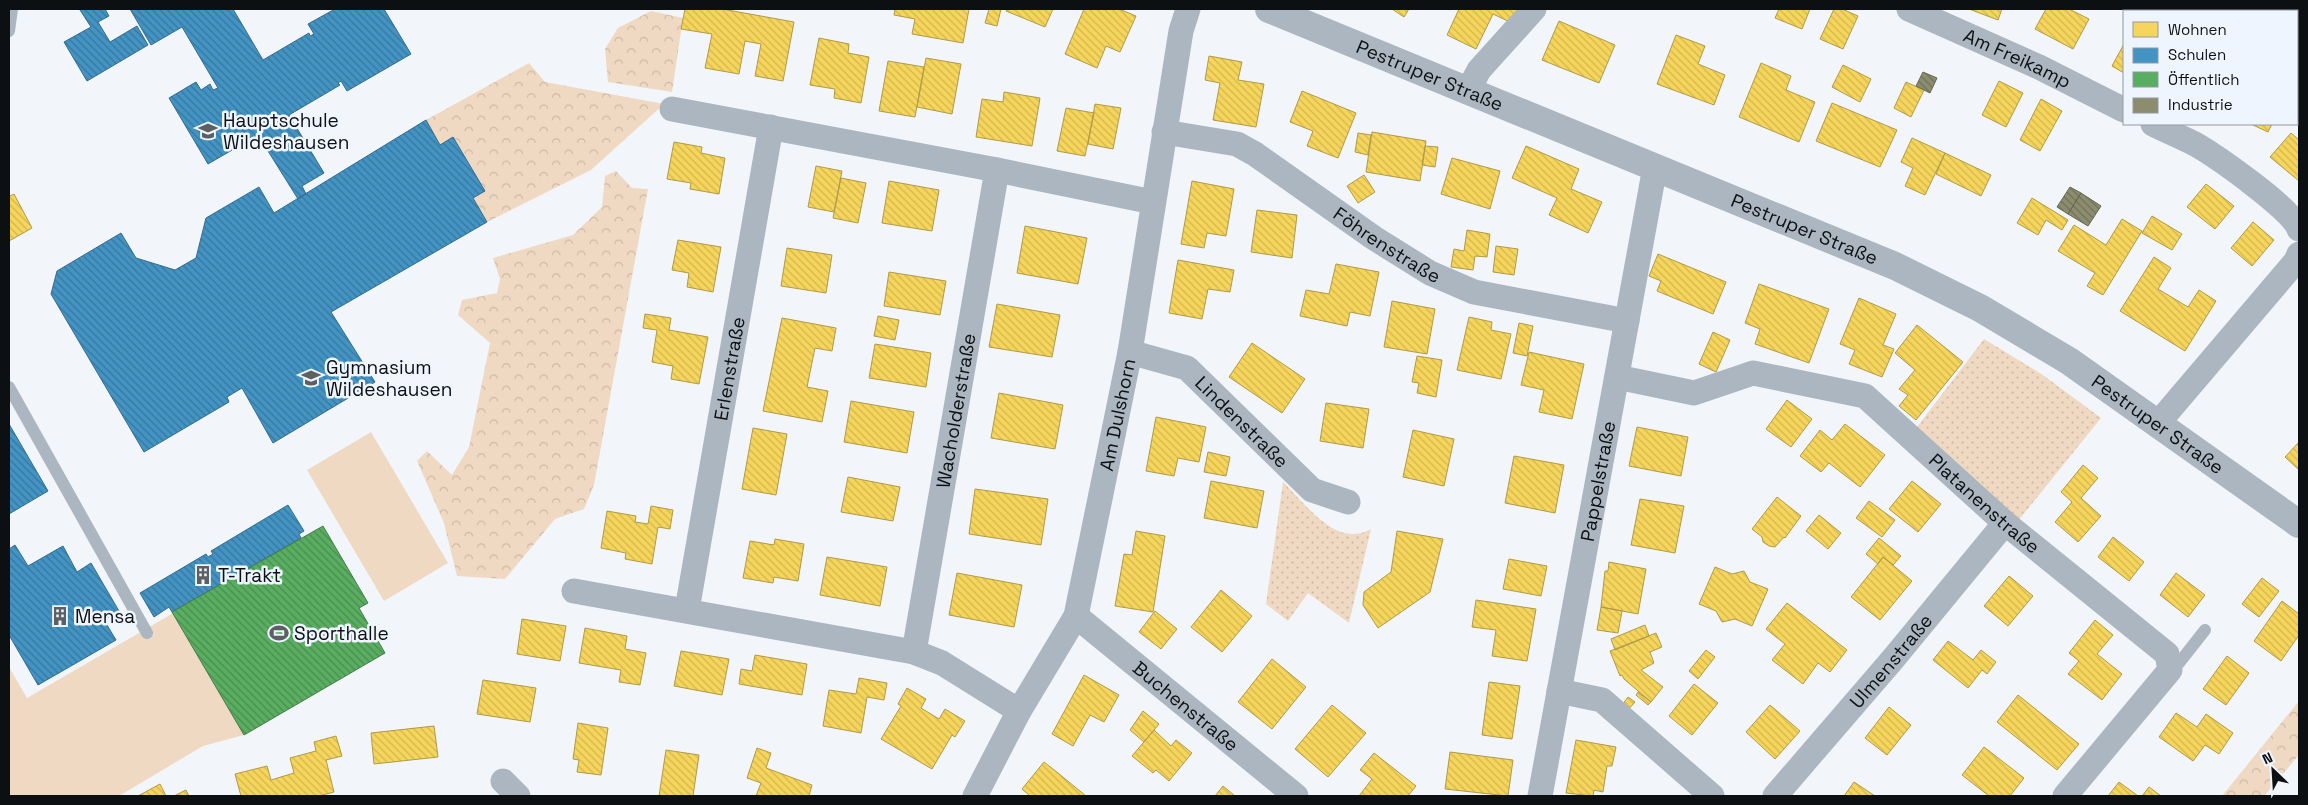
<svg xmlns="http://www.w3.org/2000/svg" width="2308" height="805" viewBox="0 0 2308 805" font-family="'Space Grotesk',sans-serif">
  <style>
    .grass { fill: url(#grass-dots) }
    .forest { fill: url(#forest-crowns) }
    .garden { fill: #f0d9c3 }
    .homes { fill: url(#homes-back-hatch); stroke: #b09a46 }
    .schools { fill: url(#schools-back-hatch); stroke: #336c8e }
    .public { fill: url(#public-back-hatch); stroke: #437f49 }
    .industry { fill: url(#industry-back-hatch); stroke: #666752 }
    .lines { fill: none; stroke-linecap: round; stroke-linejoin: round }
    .service { stroke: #acb6c1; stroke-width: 12 }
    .minor { stroke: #acb6c1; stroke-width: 25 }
    .tertiary { stroke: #acb6c1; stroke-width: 28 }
    .labels { text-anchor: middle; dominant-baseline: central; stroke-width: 5; stroke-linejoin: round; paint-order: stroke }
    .street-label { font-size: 19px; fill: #0d1012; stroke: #eef5fe }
    .poi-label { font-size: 19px; fill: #0d1012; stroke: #eef5fe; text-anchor: start }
  </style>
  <defs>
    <pattern id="grass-dots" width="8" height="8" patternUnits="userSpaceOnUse" patternTransform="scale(1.25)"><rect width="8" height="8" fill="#f0d9c3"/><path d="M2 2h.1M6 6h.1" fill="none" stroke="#cdb9a6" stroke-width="1.8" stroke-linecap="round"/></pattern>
    <pattern id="forest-crowns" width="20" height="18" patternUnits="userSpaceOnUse" patternTransform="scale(1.25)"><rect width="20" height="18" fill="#f0d9c3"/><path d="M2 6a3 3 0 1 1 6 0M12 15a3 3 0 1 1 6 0" fill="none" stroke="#cdb9a6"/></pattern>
    <pattern id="homes-back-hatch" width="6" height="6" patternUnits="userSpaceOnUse" patternTransform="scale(1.25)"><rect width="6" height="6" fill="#f6d55c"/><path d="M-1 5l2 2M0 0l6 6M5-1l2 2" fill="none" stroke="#d2b64f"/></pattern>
    <pattern id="schools-back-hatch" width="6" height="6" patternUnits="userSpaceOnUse" patternTransform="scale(1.25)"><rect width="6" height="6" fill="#4393c3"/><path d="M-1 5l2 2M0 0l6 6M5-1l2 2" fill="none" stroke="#36779d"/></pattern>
    <pattern id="public-back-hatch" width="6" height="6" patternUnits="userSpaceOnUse" patternTransform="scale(1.25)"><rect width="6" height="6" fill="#5aae61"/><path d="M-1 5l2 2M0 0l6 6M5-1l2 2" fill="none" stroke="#498c4f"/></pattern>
    <pattern id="industry-back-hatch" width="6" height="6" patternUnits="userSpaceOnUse" patternTransform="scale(1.25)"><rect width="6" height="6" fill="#8c8c6e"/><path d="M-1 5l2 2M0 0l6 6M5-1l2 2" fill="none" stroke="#717159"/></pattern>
  </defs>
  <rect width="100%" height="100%" fill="#f2f6fa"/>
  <path class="grass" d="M1984,339L2043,375L2101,418L2018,521L1914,431Z
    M1283,482C1307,505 1336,549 1371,529L1349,623L1308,593L1288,621L1266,604Z"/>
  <path class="forest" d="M651,11L683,18L672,92L608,82L605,49L618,28Z
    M529,63L545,82L664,104L591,170L487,222L473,198L484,191L453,137L440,145L426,120Z
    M616,171L632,188L648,189L594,485L584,509L555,519L505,579L457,576L444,523L417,461L427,451L452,475L469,447L490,343L458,315L462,300L497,293L500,279L493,258L573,235L602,207L605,176Z
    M2299,701V755L2264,796H2222Z"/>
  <path class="garden" d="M371,432L448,563L384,601L307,470Z
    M323,526L368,603L359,608L385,653L244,735L203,746L119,796H9V667L27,698Z"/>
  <path class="homes" d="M685,9H722L794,22L783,81L755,76L761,44L745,41L739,74L705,68L712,34L681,29Z
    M895,9H969L963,43L912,34L915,19L894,15Z
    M989,9H1001L997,26L985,23Z
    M1007,9H1053L1045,27L1006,11Z
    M1084,9H1119L1136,16L1120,52L1106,46L1097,68L1065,54Z
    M1392,9H1409L1404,17Z
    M1459,9H1519L1512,23L1493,14L1476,49L1447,35Z
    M1779,9H1810L1802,29L1775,18Z
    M1834,9H1842L1858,16L1843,49L1820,39Z
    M1969,9H2002L1998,20Z
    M2046,9H2069L2089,19L2073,49L2035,29Z
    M1559,21L1615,45L1599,83L1542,60Z
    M1676,35L1705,46L1698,64L1725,75L1714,105L1657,84Z
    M819,38L849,44L848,53L869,57L861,103L834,98L835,89L810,85Z
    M2124,44V73L2112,66Z
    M1209,56L1242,62L1238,80L1264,84L1256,127L1213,120L1220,83L1205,80Z
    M926,58L961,64L952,114L917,107Z
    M888,61L924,67L915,117L879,111Z
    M1761,63L1791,76L1786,90L1815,102L1799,142L1739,117Z
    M1843,65L1871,79L1860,102L1832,87Z
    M1999,81L2023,93L2006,127L1982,115Z
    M1906,82L1924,90L1911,117L1894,108Z
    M1302,91L1356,113L1338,158L1307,146L1313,131L1290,122Z
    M1004,92L1040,98L1032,146L976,137L982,99L1003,102Z
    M2041,99L2062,111L2040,151L2020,140Z
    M1832,103L1897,130L1880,167L1816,141Z
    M1095,104L1121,108L1113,149L1088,144Z
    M1066,108L1094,113L1085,156L1057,151Z
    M2251,124H2272L2268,132Z
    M1372,132L1426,141L1420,181L1366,172Z
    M1358,133L1371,135L1368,155L1355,152Z
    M2291,133L2299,140V181L2270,157Z
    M1912,138L1945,153L1925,195L1905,186L1913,168L1901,162Z
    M674,142L702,147L701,153L725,158L719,194L690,189L691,183L667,179Z
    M1425,146L1438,147L1435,167L1422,165Z
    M1526,146L1579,169L1571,189L1602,202L1588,233L1549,215L1557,198L1512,178Z
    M1945,153L1991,175L1981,196L1936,174Z
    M1452,158L1500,171L1490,209L1441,194Z
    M816,166L842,171L834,212L808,207Z
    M1364,175L1375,192L1358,203L1347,186Z
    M841,178L866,183L858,223L833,218Z
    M889,181L939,190L932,231L882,223Z
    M1192,181L1234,189L1226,236L1207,233L1204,248L1181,244Z
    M2206,184L2234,206L2215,229L2187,207Z
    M9,194L10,196L14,194L32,228L9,241Z
    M2032,198L2068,220L2062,230L2046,220L2038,235L2017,223Z
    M1257,210L1297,215L1292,258L1251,252Z
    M2152,216L2182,234L2172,250L2142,233Z
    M2122,219L2142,231L2103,295L2087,286L2095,273L2058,251L2074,225L2106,245Z
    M2253,222L2274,240L2252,266L2231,248Z
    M1025,226L1087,238L1078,284L1017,273Z
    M1467,230L1490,234L1487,257L1475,256L1473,270L1451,267L1454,249L1464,251Z
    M678,240L721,247L713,292L687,287L689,273L672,270Z
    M1496,246L1518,249L1514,275L1493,272Z
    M787,248L832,255L826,293L781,286Z
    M1658,254L1726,282L1713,314L1657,291L1661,281L1649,276Z
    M2154,257L2171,268L2158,289L2188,307L2199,290L2216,301L2185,351L2120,311Z
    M1178,260L1234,270L1230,292L1208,289L1202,319L1169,313Z
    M1336,264L1379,272L1370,316L1350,312L1347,326L1300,316L1306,290L1329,294Z
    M889,272L946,281L940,315L884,306Z
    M1759,284L1829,309L1809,363L1755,344L1760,329L1745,323Z
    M1859,298L1896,314L1883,345L1894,349L1882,377L1849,364L1855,350L1840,344Z
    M1392,301L1435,309L1427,354L1384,347Z
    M997,304L1060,315L1052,357L989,347Z
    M645,314L671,318L669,330L708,337L699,384L671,379L673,366L652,362L657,330L643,328Z
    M878,316L899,320L895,340L874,336Z
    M1469,317L1492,322L1491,330L1511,334L1501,379L1457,370Z
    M782,318L836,328L832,351L815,348L807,387L828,391L822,422L763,411Z
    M1519,323L1533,326L1527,356L1513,353Z
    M1917,325L1963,362L1916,420L1899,406L1908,395L1899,389L1915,370L1895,353Z
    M1713,332L1730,340L1716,372L1699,364Z
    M1252,343L1305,379L1282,413L1229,377Z
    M875,344L931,353L926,387L869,378Z
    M1529,352L1584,364L1572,419L1539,412L1544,390L1521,385Z
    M1417,356L1442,360L1436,397L1417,393L1419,383L1412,382Z
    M999,393L1063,405L1055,449L991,438Z
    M1787,400L1812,419L1791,447L1766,429Z
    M851,401L914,412L907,453L844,442Z
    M1326,403L1369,409L1363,448L1320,441Z
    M1156,417L1206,427L1199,462L1178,458L1174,476L1146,471Z
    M1845,424L1885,455L1860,487L1829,463L1821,472L1800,456L1820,430L1832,440Z
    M1637,427L1688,437L1681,476L1629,466Z
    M753,428L787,434L776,495L742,489Z
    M1413,430L1454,439L1444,486L1403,477Z
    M2299,442V470L2285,457Z
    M1208,452L1230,457L1226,476L1204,472Z
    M1514,456L1564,465L1555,513L1505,503Z
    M2083,465L2098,478L2081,498L2101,516L2078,542L2055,522L2072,502L2061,492Z
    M848,477L900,487L893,521L841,512Z
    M1211,481L1264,491L1257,528L1204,518Z
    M1912,481L1941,504L1918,532L1889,509Z
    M975,489L1048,499L1041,545L969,534Z
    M1777,497L1801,516L1785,538L1784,537L1775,547L1769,546L1763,542L1762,537L1752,529Z
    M1640,499L1684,506L1675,553L1631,545Z
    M1869,501L1895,520L1882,537L1856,518Z
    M651,506L673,510L670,529L658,527L652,564L625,559L626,553L601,548L607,511L636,516L635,522L648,524Z
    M1819,515L1841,533L1828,549L1806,531Z
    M1136,531L1165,536L1153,612L1115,606L1124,554L1132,555Z
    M1397,531L1443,539L1430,592L1378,628L1363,605L1364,592L1391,572Z
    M2113,537L2144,562L2129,581L2098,557Z
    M1879,538L1901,556L1893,565L1883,557L1878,564L1866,554Z
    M775,539L804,544L798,581L774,577L773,583L743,578L750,541L774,545Z
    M827,557L887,567L880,606L820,595Z
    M1883,557L1912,581L1880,620L1851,597Z
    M1509,559L1547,566L1541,596L1503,589Z
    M1609,562L1646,569L1638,614L1601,607L1605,571H1608Z
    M1715,567L1732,574L1744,571L1750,582L1768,589L1752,626L1735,619L1722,622L1716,611L1699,604Z
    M957,573L1022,585L1014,627L949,615Z
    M2176,573L2205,595L2188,617L2160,595Z
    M2009,576L2033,596L2008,626L1984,606Z
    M2262,578L2279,591L2259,617L2242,604Z
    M1221,590L1252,616L1222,652L1191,627Z
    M1476,600L1536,609L1527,661L1492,656L1496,630L1472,627Z
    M2282,601L2299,614V635L2281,661L2254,641Z
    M1787,603L1847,650L1830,672L1818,663L1803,684L1772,660L1785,644L1766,629Z
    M1601,607L1622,611L1618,633L1597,630Z
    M1155,611L1177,629L1161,649L1139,632Z
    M522,619L566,626L560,661L517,654Z
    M2095,620L2113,635L2097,654L2122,674L2102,700L2068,674L2079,661L2069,653Z
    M1645,625L1649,636L1615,650L1611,639Z
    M585,628L627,636L625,649L646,653L640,685L619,682L621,670L579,663Z
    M1656,633L1662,647L1650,652L1654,663L1641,670L1663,687L1651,702L1624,679L1622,675L1620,676L1610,651Z
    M1948,641L1973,660L1981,650L1996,662L1987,674L1982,670L1968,688L1933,660Z
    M1706,650L1715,657L1698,679L1689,671Z
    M681,651L729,659L722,695L674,686Z
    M755,655L807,664L802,695L739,684L741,669L752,671Z
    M2227,656L2249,673L2226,705L2203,689Z
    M1272,659L1306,687L1272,729L1238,702Z
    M1084,675L1119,695L1104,722L1090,715L1073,746L1052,734Z
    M859,678L887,683L884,700L867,697L861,733L823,726L829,690L856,694Z
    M483,680L536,688L530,722L477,714Z
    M1489,682L1520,686L1512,739L1482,735Z
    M1694,684L1718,703L1692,735L1669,716Z
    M907,688L926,699L921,708L939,719L945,709L965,721L955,737L952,735L932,769L881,739L901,706L898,704Z
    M1638,692L1651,702L1648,705L1636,695Z
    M2018,695L2079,744L2057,770L1997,722Z
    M1628,697L1635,702L1628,710L1622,705Z
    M1332,705L1366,733L1328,777L1295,749Z
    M1770,705L1800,731L1775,759L1746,732Z
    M1889,707L1911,725L1887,755L1865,738Z
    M1143,711L1159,724L1144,742L1130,730Z
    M2176,713L2197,727L2206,714L2233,733L2219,754L2205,745L2193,761L2159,737Z
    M578,723L608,728L601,775L577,772L579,760L573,759Z
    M434,726L438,757L374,764L371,733Z
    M1154,730L1171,746L1176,740L1192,753L1169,781L1156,770L1153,773L1132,756Z
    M336,736L342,756L326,760L334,792L319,796H241L235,774L267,766L271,780L294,773L290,758L316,751L314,742Z
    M1576,740L1616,747L1612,766H1607L1603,792L1594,790L1593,796L1566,793Z
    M1984,747L2024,778L2010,796H1989L1962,775Z
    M757,748L771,753L766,768L812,785L809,796H756L761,783L747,778Z
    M666,750L699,755L693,796H659Z
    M1450,752L1513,760L1508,796L1445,789Z
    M1374,753L1416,786L1408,796H1359L1372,779L1360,770Z
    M1044,762L1058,773L1086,796H1028L1029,795L1022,789Z
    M1854,782L1875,796H1844Z
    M2119,782L2138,796H2108Z
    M160,784L166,796H138Z
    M1223,786L1235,796H1215Z
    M2149,787L2161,796H2142Z
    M186,790L189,796H174Z"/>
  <path class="schools" d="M82,9H105L109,16L98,22L110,42L137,26L148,45L87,81L64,42L91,27L80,10Z
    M130,9H233L263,60L309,33L310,36L314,34L308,24L335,9H384L411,54L347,91L341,81L338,83L340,85L289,115L324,173L302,186L306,194L298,199L258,135L208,164L169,98L196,82L201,90L210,84L213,90L218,88L182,27L151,45Z
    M426,120L440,145L453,137L485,191L473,198L487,222L331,312L375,382L273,443L242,388L227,397L229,402L144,452L51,294L57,271L121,233L136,258L175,270L196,258L206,218L259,187L274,213Z
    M9,424L48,491L9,514Z
    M288,505L304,531L299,534L301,538L172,612L169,607L154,617L140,593L206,554L208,557L213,554L211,551Z
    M15,545L28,566L63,546L77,572L91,563L119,611L104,620L116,640L38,685L9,635V549Z"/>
  <path class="public" d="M323,526L368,603L359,608L385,653L244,735L172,612Z"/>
  <path class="industry" d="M1923,72L1937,78L1930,93L1916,86Z
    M2070,187L2081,193L2068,214L2057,207Z
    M2081,193L2101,206L2088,226L2068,214Z"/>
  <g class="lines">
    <path class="service" d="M9,31L12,9
      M9,387L147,633
      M2170,670L2179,663L2205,630"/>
    <g class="minor">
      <path id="s1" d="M1909,9L2039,67L2124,110"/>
      <path d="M1468,91L1479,70L1534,9"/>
      <path d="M672,109L997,170L1153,202"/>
      <path d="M2153,124C2167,131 2181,137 2195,144C2216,156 2292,209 2299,229"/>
      <path id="s2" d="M1164,132L1237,144L1255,154L1374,238L1430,273L1474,292L1627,321"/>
      <path id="s3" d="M1130,352L1187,368L1312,490L1348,502"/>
      <path id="s4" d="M1617,377L1694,393L1753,373L1865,396L2005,523L2167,654L2170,670L2065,796"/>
      <path d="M2159,422L2296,261L2299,254"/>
      <path d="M574,591L914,652L942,663L1019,711"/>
      <path id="s5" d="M687,610L771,127"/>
      <path id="s6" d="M1076,616L1296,796"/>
      <path id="s7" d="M914,652L997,170"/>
      <path d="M1559,691L1602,700L1712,796"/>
      <path d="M503,781L518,796"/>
      <path id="s8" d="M975,796L1019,711L1076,616L1130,352L1181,31L1188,9"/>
      <path id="s9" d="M1540,796L1655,167"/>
      <path id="s10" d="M1775,796L1893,659L2005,523"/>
    </g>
    <path class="tertiary" id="s11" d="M1269,9L1895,266L1980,308L2069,361L2299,524"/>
  </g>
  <defs>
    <g id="school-bare" transform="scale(1.5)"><path d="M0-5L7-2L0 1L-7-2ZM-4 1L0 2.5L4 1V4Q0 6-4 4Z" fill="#5d6063" stroke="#eef5fe" stroke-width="2.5" paint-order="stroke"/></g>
    <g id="building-bare" transform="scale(1.5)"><path d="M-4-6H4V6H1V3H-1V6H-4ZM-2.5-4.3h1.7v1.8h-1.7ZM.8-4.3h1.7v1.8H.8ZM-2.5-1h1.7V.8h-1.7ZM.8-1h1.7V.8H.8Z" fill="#5d6063" stroke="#eef5fe" stroke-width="2.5" paint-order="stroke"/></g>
    <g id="stadium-bare" transform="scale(1.5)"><path d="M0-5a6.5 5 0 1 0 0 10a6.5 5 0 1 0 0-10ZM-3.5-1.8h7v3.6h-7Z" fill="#5d6063" stroke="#eef5fe" stroke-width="2.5" paint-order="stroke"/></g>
  </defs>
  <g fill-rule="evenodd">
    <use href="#school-bare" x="208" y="131"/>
    <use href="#school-bare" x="311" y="378"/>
    <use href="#building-bare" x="203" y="575"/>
    <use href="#building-bare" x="60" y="616"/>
    <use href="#stadium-bare" x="279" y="633"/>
  </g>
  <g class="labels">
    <g class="street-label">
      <text stroke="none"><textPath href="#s1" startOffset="119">Am Freikamp</textPath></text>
      <text stroke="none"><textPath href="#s11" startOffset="174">Pestruper Straße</textPath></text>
      <text stroke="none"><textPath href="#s11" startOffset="579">Pestruper Straße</textPath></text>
      <text stroke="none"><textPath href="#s2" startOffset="255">Föhrenstraße</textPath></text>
      <text stroke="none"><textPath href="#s5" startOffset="245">Erlenstraße</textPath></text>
      <text stroke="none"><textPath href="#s7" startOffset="245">Wacholderstraße</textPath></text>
      <text stroke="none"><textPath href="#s8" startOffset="412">Am Dulshorn</textPath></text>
      <text stroke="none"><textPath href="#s3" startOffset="136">Lindenstraße</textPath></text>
      <text stroke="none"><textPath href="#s11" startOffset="984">Pestruper Straße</textPath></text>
      <text stroke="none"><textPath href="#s9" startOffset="320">Pappelstraße</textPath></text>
      <text stroke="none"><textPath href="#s4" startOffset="416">Platanenstraße</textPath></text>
      <text stroke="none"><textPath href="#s10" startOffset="178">Ulmenstraße</textPath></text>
      <text stroke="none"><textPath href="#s6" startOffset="142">Buchenstraße</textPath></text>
    </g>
    <g class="poi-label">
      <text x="223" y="120">Hauptschule<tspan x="223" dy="22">Wildeshausen</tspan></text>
      <text x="326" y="367">Gymnasium<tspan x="326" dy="22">Wildeshausen</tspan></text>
      <text x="218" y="575">T-Trakt</text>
      <text x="75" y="616">Mensa</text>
      <text x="294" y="633">Sporthalle</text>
    </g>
  </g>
  <rect width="2308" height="805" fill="none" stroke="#0d1012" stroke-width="20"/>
  <rect x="2123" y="10" width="175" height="115" fill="#eef5fe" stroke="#9499a0"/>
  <rect x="2133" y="22" width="25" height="15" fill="#f6d55c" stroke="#9499a0"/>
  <text x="2168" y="35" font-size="15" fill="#0d1012">Wohnen</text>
  <rect x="2133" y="48" width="25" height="15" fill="#4393c3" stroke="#9499a0"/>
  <text x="2168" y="60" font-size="15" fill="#0d1012">Schulen</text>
  <rect x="2133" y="72" width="25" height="15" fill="#5aae61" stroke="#9499a0"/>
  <text x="2168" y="85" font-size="15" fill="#0d1012">Öffentlich</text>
  <rect x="2133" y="98" width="25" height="15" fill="#8c8c6e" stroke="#9499a0"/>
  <text x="2168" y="110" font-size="15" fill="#0d1012">Industrie</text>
  <g transform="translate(2273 770) rotate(335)" stroke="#eef5fe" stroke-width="4" paint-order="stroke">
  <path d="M0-4L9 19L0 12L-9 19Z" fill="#0d1012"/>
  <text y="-8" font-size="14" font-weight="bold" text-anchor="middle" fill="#0d1012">N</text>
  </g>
</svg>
